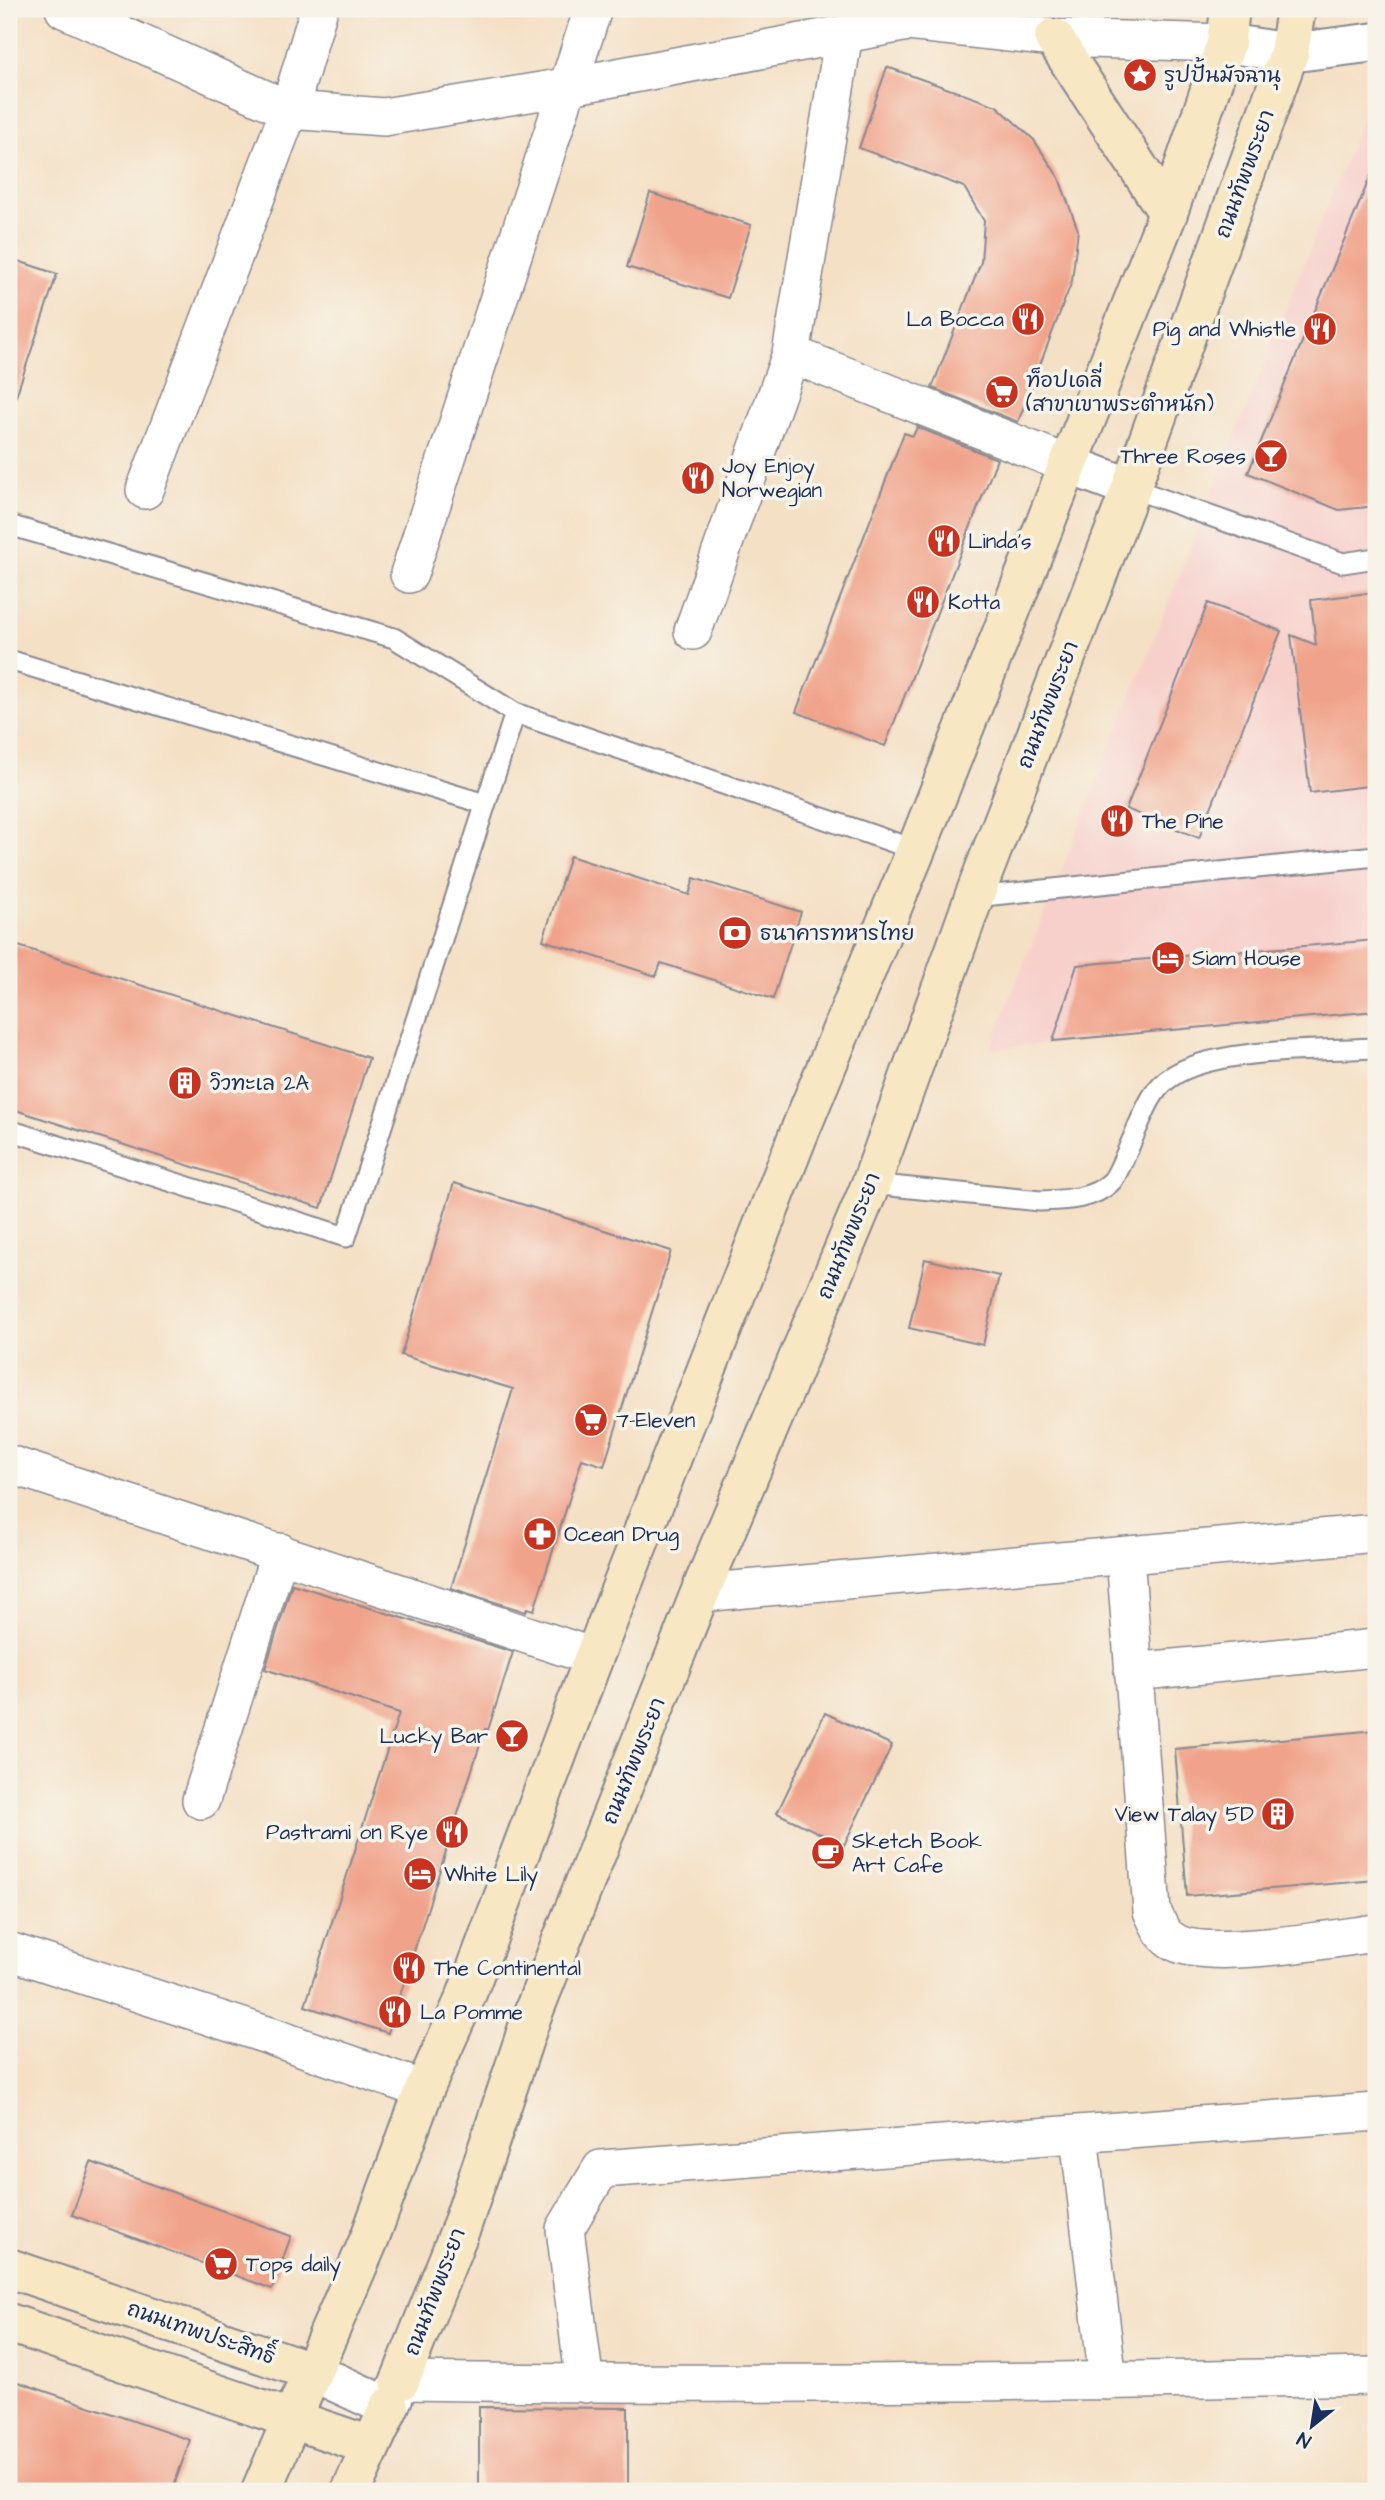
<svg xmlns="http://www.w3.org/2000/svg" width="1385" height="2500" viewBox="0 0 1385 2500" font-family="'Architects Daughter','Playpen Sans Thai',sans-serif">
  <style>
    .built { fill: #f7d0cc }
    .building { fill: #f0a38a }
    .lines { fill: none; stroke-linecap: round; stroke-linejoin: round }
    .service-casing { stroke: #888892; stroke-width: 23 }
    .minor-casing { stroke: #888892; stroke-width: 40 }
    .tertiary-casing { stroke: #888892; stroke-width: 42 }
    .secondary-casing { stroke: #888892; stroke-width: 42 }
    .service { stroke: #fff; stroke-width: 19 }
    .minor { stroke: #fff; stroke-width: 37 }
    .tertiary { stroke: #fff; stroke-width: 38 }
    .secondary { stroke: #f7e8c3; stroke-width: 38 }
    .labels { text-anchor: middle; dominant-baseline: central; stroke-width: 7; stroke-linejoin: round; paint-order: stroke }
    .poi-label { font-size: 21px; fill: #1b2f5e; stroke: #f7f3e8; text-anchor: start }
    .street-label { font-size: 21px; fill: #1b2f5e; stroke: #f7f3e8 }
  </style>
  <rect width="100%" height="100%" fill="#f7f3e8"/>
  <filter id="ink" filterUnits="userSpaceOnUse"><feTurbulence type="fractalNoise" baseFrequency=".0143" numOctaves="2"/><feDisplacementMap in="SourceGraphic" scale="14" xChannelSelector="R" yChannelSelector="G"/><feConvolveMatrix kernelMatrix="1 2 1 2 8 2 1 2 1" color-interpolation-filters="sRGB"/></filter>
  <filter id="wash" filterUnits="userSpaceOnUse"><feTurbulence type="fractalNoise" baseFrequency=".00686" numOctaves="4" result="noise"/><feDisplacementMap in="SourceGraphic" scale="28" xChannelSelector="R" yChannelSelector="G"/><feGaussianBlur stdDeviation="1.57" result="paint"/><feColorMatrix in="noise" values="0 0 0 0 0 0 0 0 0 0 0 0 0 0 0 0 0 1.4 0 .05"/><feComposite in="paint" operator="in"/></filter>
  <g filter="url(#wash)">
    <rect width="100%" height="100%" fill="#f4e0c5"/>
    <path class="built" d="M1376,102V1014L990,1049L1368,103Z"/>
    <g id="blocks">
      <path class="building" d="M887,67L997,106L1034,140L1059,178L1078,230L1072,281L1018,422L932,388L981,262L984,221L964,187L859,148Z
        M1375,165L1376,506L1339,510L1248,473Z
        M650,193L751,225L728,298L627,267Z
        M9,258L57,274L15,399L9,398Z
        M917,427L997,459L885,746L796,712L904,433L913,436Z
        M1376,592V785L1310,793L1291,635L1316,645L1311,600Z
        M1208,603L1281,631L1199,838L1126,809Z
        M570,856L689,895L694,878L801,912L773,999L661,963L656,976L543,940Z
        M1376,940V1011L1053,1041L1077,965Z
        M9,943L369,1058L321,1208L9,1108Z
        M454,1183L671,1251L604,1466L582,1459L534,1610L527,1608L526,1612L451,1588L513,1389L401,1355Z
        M925,1259L999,1276L983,1345L909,1328Z
        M292,1584L513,1652L488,1730L485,1729L388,2033L305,2006L399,1713L265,1669Z
        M825,1713L892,1745L844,1845L777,1813Z
        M1376,1730V1880L1187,1896L1175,1749Z
        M91,2162L291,2236L272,2289L72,2215Z
        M9,2379L190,2440L172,2491H37L9,2482Z
        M479,2407L628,2408V2491H479Z"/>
    </g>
  </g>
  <g filter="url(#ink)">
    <use href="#blocks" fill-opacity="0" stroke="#888892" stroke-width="2"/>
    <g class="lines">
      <g class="service-casing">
        <path id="service" d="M1131,488L1343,563L1376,558
          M9,525L394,638L515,713L916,850
          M9,660L485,804
          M974,897L1376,856
          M9,1130L346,1237L515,713
          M871,1184L1040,1201C1063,1200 1093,1200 1111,1182C1118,1176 1137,1127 1143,1115C1150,1099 1157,1086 1171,1077C1214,1047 1323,1051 1376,1048"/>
      </g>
      <g class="minor-casing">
        <path id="minor" d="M64,9L289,110L384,117L565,87L908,22L1054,38L1226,43
          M791,354L1067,464
          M145,490L289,110L319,9
          M409,574L593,9
          M693,631L791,354L844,34
          M9,1464L594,1657
          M1125,1556L1152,1911C1158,1923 1161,1934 1173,1941C1204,1962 1335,1938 1376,1933
          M700,1593L1376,1533
          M1133,1672L1376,1648
          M201,1800L280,1552
          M9,1951L267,2035L424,2090
          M1079,2136L1108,2381
          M400,2381C726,2386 1051,2382 1376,2376
          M585,2384L565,2229L601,2169L1376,2112"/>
      </g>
      <g class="tertiary-casing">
        <path id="tertiary" d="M1226,43L1289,53L1376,42
          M1067,464L1131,488
          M311,2371L389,2407L400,2381"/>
      </g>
      <g class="secondary-casing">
        <path id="secondary" d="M1054,38L1168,213
          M9,2268L311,2371
          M9,2323L371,2446
          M400,2381L462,2225L531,2018L700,1593L871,1184L974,897L1131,488L1289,53L1296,9
          M261,2491L369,2240L424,2090L466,1996L594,1657L799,1133L916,850L1168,213L1226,43L1230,9
          M351,2491L389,2407"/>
      </g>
      <use href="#service" class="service"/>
      <use href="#minor" class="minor"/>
      <use href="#tertiary" class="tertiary"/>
      <use href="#secondary" class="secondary"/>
    </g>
  </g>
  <defs>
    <g id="sight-disc" transform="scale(1.75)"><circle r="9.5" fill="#c8321e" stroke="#f7f3e8"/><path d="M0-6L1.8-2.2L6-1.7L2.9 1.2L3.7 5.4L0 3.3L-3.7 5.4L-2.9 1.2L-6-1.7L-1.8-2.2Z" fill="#fff"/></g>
    <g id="restaurant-disc" transform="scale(1.75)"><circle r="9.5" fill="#c8321e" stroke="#f7f3e8"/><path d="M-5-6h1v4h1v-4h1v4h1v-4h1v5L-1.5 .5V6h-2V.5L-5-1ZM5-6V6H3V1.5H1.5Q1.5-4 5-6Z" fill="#fff"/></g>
    <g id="supermarket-disc" transform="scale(1.75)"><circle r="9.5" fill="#c8321e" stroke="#f7f3e8"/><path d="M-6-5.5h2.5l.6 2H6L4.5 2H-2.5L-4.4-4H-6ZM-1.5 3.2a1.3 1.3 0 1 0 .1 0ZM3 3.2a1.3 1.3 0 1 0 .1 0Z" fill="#fff"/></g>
    <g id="bar-disc" transform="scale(1.75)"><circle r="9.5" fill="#c8321e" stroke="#f7f3e8"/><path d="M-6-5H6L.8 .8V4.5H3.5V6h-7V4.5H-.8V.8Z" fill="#fff"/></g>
    <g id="bank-disc" transform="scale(1.75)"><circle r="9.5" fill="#c8321e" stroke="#f7f3e8"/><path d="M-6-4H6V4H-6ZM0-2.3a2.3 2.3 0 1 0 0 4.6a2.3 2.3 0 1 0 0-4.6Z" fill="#fff"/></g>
    <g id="hotel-disc" transform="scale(1.75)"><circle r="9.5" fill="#c8321e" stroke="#f7f3e8"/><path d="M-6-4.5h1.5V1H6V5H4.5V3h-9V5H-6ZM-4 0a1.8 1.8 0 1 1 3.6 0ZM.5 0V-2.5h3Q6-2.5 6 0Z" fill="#fff"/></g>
    <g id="building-disc" transform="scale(1.75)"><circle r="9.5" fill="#c8321e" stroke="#f7f3e8"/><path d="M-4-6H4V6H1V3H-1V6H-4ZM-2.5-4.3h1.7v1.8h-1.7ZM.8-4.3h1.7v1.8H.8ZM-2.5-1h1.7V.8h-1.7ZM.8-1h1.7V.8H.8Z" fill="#fff"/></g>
    <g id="pharmacy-disc" transform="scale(1.75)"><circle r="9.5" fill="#c8321e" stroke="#f7f3e8"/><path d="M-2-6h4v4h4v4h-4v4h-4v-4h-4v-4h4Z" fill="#fff"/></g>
    <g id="cafe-disc" transform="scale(1.75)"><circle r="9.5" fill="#c8321e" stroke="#f7f3e8"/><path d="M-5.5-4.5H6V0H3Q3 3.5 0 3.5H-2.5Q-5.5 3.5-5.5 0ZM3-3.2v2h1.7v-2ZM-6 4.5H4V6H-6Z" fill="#fff"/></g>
  </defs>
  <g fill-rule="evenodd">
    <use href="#sight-disc" x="1140" y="75"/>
    <use href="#restaurant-disc" x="1028" y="319"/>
    <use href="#restaurant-disc" x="1320" y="329"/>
    <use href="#supermarket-disc" x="1002" y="392"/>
    <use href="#bar-disc" x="1271" y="456"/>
    <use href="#restaurant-disc" x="698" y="478"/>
    <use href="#restaurant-disc" x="944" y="541"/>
    <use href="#restaurant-disc" x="923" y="602"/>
    <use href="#restaurant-disc" x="1117" y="821"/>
    <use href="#bank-disc" x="735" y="933"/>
    <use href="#hotel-disc" x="1168" y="958"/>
    <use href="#building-disc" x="185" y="1083"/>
    <use href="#supermarket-disc" x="591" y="1420"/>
    <use href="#pharmacy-disc" x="540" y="1534"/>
    <use href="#bar-disc" x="512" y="1736"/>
    <use href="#building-disc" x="1278" y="1814"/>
    <use href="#restaurant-disc" x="452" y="1832"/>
    <use href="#cafe-disc" x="828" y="1853"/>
    <use href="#hotel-disc" x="420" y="1874"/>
    <use href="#restaurant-disc" x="409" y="1968"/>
    <use href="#restaurant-disc" x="395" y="2012"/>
    <use href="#supermarket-disc" x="221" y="2264"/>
  </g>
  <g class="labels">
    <g class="poi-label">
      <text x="1164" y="75">รูปปั้นมัจฉานุ</text>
      <text x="1004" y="319" text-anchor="end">La Bocca</text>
      <text x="1296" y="329" text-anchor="end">Pig and Whistle</text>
      <text x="1026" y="380">ท็อปเดลี่<tspan x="1026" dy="24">(สาขาเขาพระตำหนัก)</tspan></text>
      <text x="1246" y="456" text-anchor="end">Three Roses</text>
      <text x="722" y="466">Joy Enjoy<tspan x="722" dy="24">Norwegian</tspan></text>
      <text x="968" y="541">Linda's</text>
      <text x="948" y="602">Kotta</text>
      <text x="1142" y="821">The Pine</text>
      <text x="760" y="933">ธนาคารทหารไทย</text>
      <text x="1192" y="958">Siam House</text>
      <text x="210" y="1083">วิวทะเล 2A</text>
      <text x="616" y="1420">7-Eleven</text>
      <text x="564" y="1534">Ocean Drug</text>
      <text x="488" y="1736" text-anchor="end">Lucky Bar</text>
      <text x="1254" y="1814" text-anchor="end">View Talay 5D</text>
      <text x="428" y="1832" text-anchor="end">Pastrami on Rye</text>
      <text x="852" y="1841">Sketch Book<tspan x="852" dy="24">Art Cafe</tspan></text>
      <text x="444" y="1874">White Lily</text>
      <text x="434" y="1968">The Continental</text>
      <text x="420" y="2012">La Pomme</text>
      <text x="246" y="2264">Tops daily</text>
    </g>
    <g class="street-label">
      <text transform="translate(1245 174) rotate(-70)">ถนนทัพพระยา</text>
      <text transform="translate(1048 705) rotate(-69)">ถนนทัพพระยา</text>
      <text transform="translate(849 1236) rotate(-68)">ถนนทัพพระยา</text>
      <text transform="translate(634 1761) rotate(-68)">ถนนทัพพระยา</text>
      <text transform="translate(435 2292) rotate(-69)">ถนนทัพพระยา</text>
      <text transform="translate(201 2333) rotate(19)">ถนนเทพประสิทธิ์</text>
    </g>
  </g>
  <rect width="1385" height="2500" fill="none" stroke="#f7f3e8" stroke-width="35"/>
  <g transform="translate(1312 2426) rotate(210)" stroke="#f7f3e8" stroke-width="5" paint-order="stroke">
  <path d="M0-5L12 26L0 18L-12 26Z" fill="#1b2f5e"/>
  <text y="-10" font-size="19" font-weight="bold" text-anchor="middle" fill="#1b2f5e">N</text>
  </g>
</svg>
